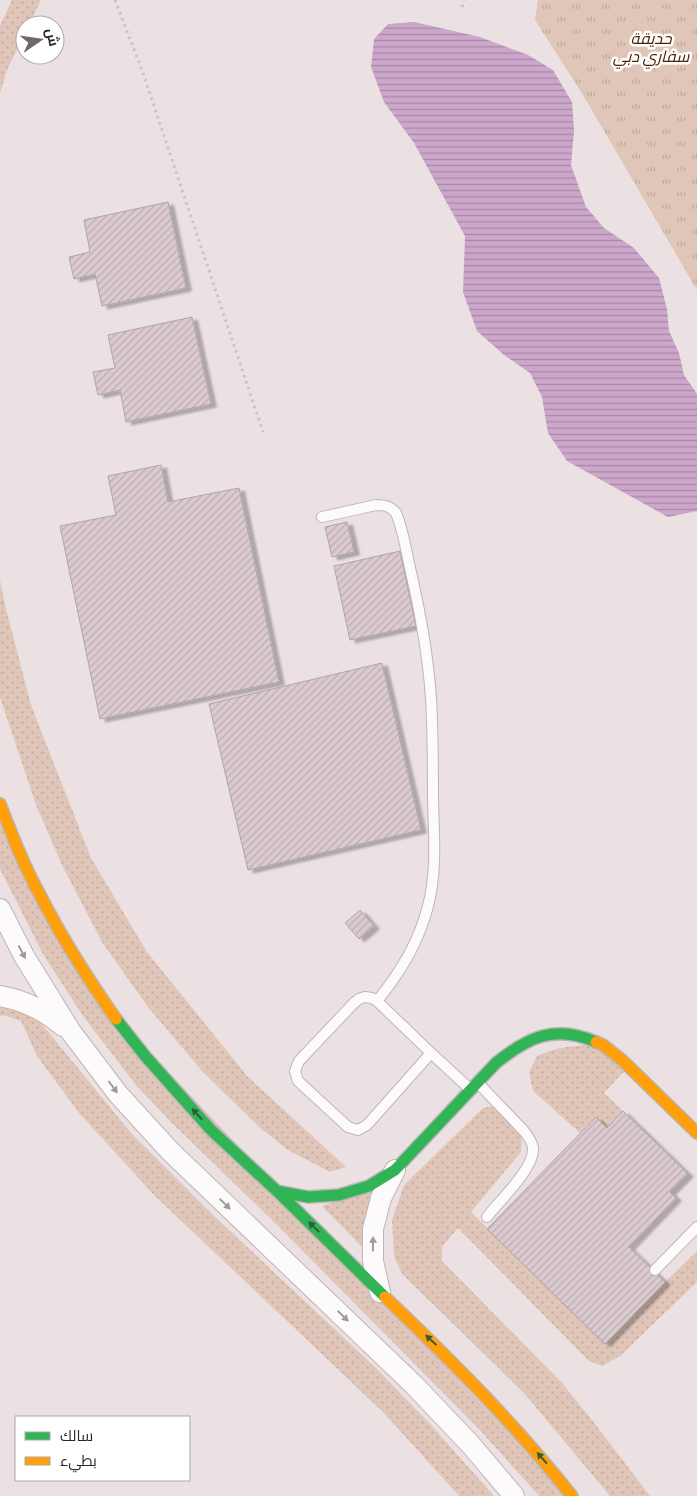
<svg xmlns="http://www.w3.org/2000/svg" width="697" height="1496" viewBox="0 0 697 1496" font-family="'Zilla Slab',Cairo,serif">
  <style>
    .grass { fill: url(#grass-tufts) }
    .garden { fill: url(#garden-dots) }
    .water { fill: url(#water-rules) }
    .building { fill: url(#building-hatch); stroke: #ada5a7; filter: url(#shadow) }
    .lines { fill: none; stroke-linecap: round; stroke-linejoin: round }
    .lane-casing { stroke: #beb5b6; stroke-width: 12 }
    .street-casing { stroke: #beb5b6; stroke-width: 22 }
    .fast-casing { stroke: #beb5b6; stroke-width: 14 }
    .slow-casing { stroke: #beb5b6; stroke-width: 14 }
    .path { stroke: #c8c5c5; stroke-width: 3; stroke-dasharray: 2.5 4; stroke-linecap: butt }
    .lane { stroke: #fcfafb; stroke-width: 10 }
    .street { stroke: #fcfafb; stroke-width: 20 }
    .fast { stroke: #30b455; stroke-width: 11 }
    .slow { stroke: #ff9f0a; stroke-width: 11 }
    .oneway { fill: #9f9a9b }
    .oneway2 { fill: #2e5e38 }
    .labels { text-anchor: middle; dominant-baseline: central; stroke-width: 5; stroke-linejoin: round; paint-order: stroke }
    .park-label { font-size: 16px; font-style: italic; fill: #492401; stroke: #fff }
  </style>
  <defs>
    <pattern id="grass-tufts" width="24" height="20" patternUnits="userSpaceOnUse" patternTransform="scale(1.25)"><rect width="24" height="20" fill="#dfc6b8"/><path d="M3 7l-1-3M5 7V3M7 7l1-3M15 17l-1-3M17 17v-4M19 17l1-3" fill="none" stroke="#c0aa9e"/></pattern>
    <pattern id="garden-dots" width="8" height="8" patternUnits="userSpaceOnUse" patternTransform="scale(1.25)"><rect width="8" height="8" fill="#dfc6b8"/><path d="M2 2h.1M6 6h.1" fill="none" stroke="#c0aa9e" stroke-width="1.8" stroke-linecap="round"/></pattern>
    <pattern id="water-rules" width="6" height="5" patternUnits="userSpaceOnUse" patternTransform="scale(1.25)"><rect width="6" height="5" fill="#cca7cb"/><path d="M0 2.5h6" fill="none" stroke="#a688a5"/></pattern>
    <pattern id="building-hatch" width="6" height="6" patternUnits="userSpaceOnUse" patternTransform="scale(1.25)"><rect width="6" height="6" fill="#dbcad0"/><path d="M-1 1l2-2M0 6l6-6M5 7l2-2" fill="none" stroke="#bcadb2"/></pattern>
    <filter id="shadow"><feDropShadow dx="5.5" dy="3" stdDeviation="1" flood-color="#0004"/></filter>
  </defs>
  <rect width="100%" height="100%" fill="#ece1e2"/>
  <path class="grass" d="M538,0H697V290L583,95L535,20Z"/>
  <path class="garden" d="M12,0H41L29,25H25V33L7,70L0,93V26Z
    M0,580L4,601L31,705L91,858L147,952L248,1077L346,1167L330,1172L288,1150L259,1127L202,1071L148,1007L102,942L62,865L36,805L0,697Z
    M0,810L107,1007L569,1496H539L479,1429L271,1219L173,1124L135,1084L83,1016L43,954L0,869Z
    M0,1003L30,1015L41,1023L131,1133L213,1215L376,1368L431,1425L494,1496H459L384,1413L155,1196L79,1113L37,1056L21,1021L4,1015L0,1016Z
    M588,1045L629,1066L604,1093L623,1111L607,1128L596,1117L580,1133L533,1091L529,1073L537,1056C554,1048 569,1046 588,1045Z
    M498,1105L512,1110L522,1131L521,1152L471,1212L605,1344L665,1282L697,1251V1282L620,1356L602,1366L589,1361L458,1228L442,1247V1261L562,1383L596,1425L650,1496H610L524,1393L402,1274L394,1256L392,1220L404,1185L483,1108Z
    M373,1189L363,1248L322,1206Z"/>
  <path class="water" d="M414,22L480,37L528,55L553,70L572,102L574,131L571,165L586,207L604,228L634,248L659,278L667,309L669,331L679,353L684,375L697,394V511L668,517L567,461L548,433L542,397L530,373L504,355L477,331L463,292L465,236L414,143L384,102L371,67L374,39L388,24Z"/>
  <path class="building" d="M168,202L186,288L102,306L95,274L74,279L69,257L90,252L84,220Z
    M192,317L211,404L126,422L120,390L98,395L93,372L115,368L108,335Z
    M161,465L168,502L239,488L279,682L100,719L60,526L116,515L108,476Z
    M347,522L354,552L332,557L325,527Z
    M400,551L416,626L350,640L334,566Z
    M382,663L421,830L248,870L209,704Z
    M360,910L374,926L359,939L345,923Z
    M623,1111L688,1174L670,1192L676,1198L629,1247L665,1282L605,1344L487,1229L596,1117L607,1128Z"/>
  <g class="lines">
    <g class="lane-casing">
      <path id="lane" d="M322,517L376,505C385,505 390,506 396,513C403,530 406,549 410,568C420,611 428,654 431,698C433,732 433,766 433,800C434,835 437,872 428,906C419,942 401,972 377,1001
        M365,997L372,998L377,1001L431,1053L367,1125L358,1130L348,1127L298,1081L295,1071L299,1061L354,1003L359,999Z
        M431,1053L470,1089
        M479,1084L524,1131C528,1136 532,1141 533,1148C535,1168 499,1201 487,1217
        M655,1270L697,1227"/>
    </g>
    <g class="street-casing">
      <path id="street" d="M0,909L24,956L71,1032L118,1094L170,1151L414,1385L471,1445L514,1496
        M0,996C24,1000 44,1010 63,1026
        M380,1292L373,1261V1229L381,1198L395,1170"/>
    </g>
    <g class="fast-casing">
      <path id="fast" d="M116,1019L146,1057L211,1130L278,1192L385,1297
        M277,1191L308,1197L339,1195L369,1186L395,1170L496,1063C528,1037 555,1024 596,1042"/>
    </g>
    <g class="slow-casing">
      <path id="slow" d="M0,804C12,835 24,866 40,895C62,938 88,979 116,1019
        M596,1042L603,1045L622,1060L697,1133
        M385,1297C451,1360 515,1424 572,1496"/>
    </g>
    <path class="path" d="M115,0L143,73L263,432
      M462,7L464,0"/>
    <use href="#lane" class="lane"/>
    <use href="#street" class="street"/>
    <use href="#fast" class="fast"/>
    <use href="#slow" class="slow"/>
  </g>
  <defs><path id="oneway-solid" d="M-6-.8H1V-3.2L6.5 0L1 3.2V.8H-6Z" transform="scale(1.25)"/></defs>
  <g class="oneway">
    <use href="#oneway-solid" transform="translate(22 952) rotate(62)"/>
    <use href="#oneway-solid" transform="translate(113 1087) rotate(53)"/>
    <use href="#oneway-solid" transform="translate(225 1204) rotate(44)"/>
    <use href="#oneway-solid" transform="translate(373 1244) rotate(-89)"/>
    <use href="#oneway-solid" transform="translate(343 1316) rotate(44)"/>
  </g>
  <g class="oneway2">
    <use href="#oneway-solid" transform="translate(197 1114) rotate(-132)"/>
    <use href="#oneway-solid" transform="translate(314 1227) rotate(-136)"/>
    <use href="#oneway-solid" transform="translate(431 1340) rotate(-137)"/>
    <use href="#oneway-solid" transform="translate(542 1458) rotate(-131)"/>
  </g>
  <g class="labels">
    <g class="park-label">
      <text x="651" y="38">حديقة<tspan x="651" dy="18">سفاري دبي</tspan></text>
    </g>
  </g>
  <rect x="15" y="1416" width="175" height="65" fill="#ffffff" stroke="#aba8a8"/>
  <rect x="25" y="1432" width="25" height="8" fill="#30b455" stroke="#aba8a8"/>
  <text x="60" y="1441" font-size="15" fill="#2d2525">سالك</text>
  <rect x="25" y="1457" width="25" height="8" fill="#ff9f0a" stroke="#aba8a8"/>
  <text x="60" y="1466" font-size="15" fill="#2d2525">بطيء</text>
  <g transform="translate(40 40) rotate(77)"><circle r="24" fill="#ffffff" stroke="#aba8a8"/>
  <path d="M0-4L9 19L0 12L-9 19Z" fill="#706767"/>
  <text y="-8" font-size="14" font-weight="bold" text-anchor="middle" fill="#2d2525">ش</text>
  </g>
</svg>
